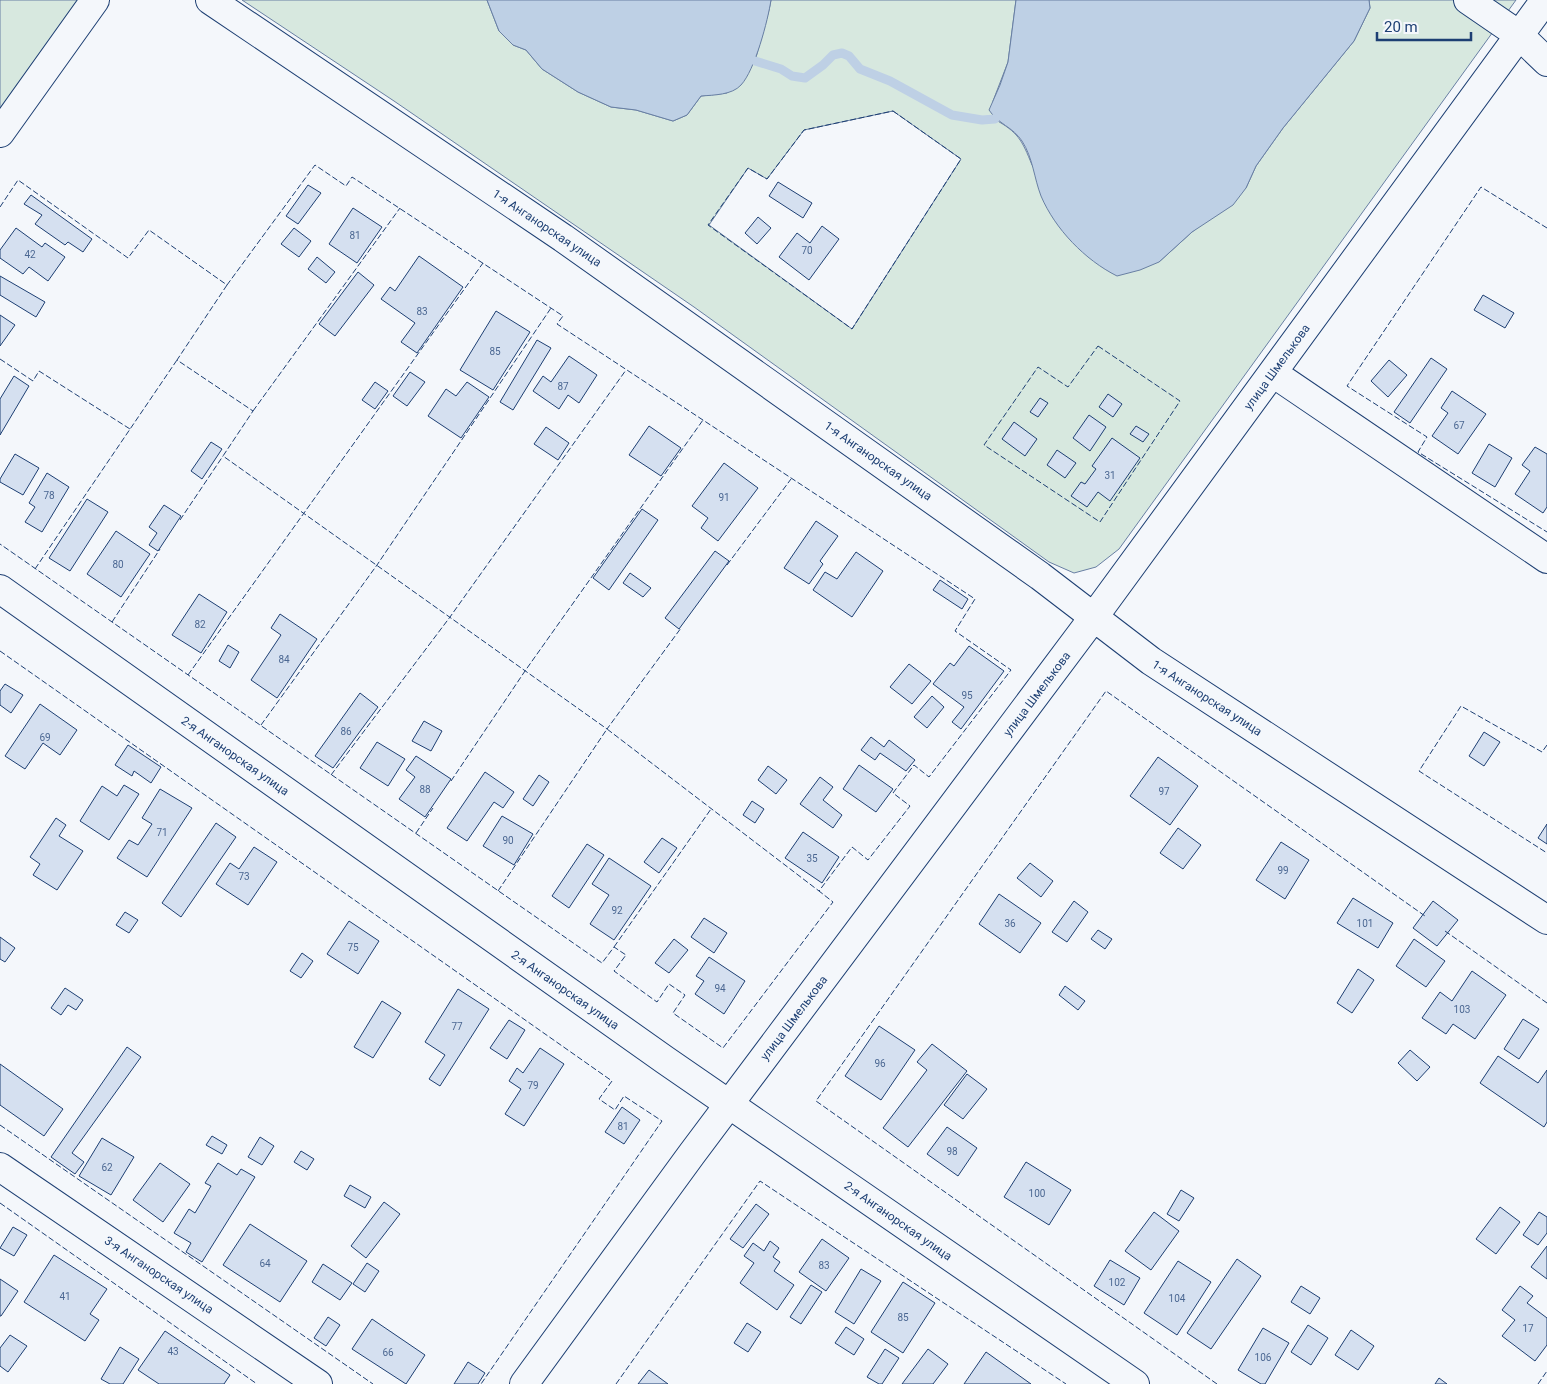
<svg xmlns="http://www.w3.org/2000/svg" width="1547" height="1384" viewBox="0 0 1547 1384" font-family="Roboto,sans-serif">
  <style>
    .green { fill: #d7e8df; stroke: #687fa3; fill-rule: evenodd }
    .water { fill: #bed0e5; stroke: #687fa3 }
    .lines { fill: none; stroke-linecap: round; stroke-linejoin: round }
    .stream { stroke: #bed0e5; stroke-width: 9 }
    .building { fill: #d5e0f0; stroke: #1d3f73 }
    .minor-casing { stroke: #1d3f73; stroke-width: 30 }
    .minor { stroke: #f4f7fb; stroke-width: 28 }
    .fence { stroke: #1d3f73; stroke-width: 1; stroke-dasharray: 6 2.5; stroke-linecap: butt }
    .labels { text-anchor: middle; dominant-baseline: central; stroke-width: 4; stroke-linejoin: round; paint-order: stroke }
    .number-label { font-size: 10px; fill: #4b6792 }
    .street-label { font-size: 12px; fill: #1d3f73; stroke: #f4f7fb }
  </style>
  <rect width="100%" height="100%" fill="#f4f7fb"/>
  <path class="green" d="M0,0H81L0,116Z
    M242,0H487L499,31L513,45L526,50L542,69L578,92L611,107L636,110L673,121L687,115L701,96L727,93L755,61L769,10L771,0H1016L1008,62L993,101L994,119C1018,132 1022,140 1032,165L1159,262L1192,232L1246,188L1256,166L1283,128L1354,41L1370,8L1369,0H1516L1119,549L1096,567L1074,573L1049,562L694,307L394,101ZM893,111L961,159L852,329L709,225L748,168L767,179L804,130Z"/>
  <path class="water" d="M487,0H771C768,20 755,70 741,85C732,95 714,95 701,96L687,115L673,121L636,110L611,107L578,92L542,69L526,50L513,45L499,31Z
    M1016,0H1369L1370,8L1354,41L1283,128L1256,166L1246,188L1233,205L1192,232L1159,262L1140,270L1117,276C1085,260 1055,229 1041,196C1034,178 1033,158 1022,141C1013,127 998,124 989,110L1000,85L1008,62Z"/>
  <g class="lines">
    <path class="stream" d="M755,61L781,69L792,76L805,78L823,65L833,55L842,53L849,56L860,69L890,81L952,115L982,120L995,119"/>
  </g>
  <path class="building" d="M778,182L812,203L803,218L769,196Z
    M308,185L321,193L298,224L286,216Z
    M31,195L92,239L83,252L68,242L65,245L35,224L42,215L24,204Z
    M353,208L382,227L357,263L329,244Z
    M758,217L771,228L757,244L745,233Z
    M822,226L839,239L809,280L779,257L797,233L810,243Z
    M16,228L42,247L45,243L65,257L48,281L29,267L23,274L0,258V250Z
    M294,228L311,241L299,257L281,244Z
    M419,256L463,287L417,353L401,342L415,323L381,299L390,287L395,291Z
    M317,257L335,272L326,283L308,269Z
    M358,272L374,285L335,336L319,324Z
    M0,276L45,302L36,317L0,295Z
    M1483,295L1514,313L1505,328L1474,310Z
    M496,311L530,332L493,390L460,370Z
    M0,315L15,325L0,346Z
    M537,340L551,348L513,410L500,402Z
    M569,356L597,375L579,403L568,395L559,409L533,391L543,376L551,382Z
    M1431,358L1447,369L1410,423L1394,412Z
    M1389,360L1407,375L1388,397L1371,381Z
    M410,372L425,382L407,406L393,396Z
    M14,376L29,386L0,435V399Z
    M375,382L388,391L375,409L362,400Z
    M467,382L489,397L461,438L428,416L446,389L456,396Z
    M1452,391L1486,414L1458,454L1432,436L1448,413L1441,408Z
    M1108,394L1122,404L1113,417L1099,407Z
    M1040,398L1048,403L1038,417L1030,412Z
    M1089,415L1106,427L1090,451L1073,438Z
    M1014,422L1037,439L1025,456L1002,439Z
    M649,426L681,448L661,476L629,455Z
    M1136,426L1149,434L1143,442L1130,434Z
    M546,427L569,443L558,460L534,444Z
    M1112,438L1140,458L1110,501L1098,492L1087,507L1071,496L1081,482L1085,484L1096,469L1092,466Z
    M211,442L222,449L202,479L191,471Z
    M1489,444L1512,458L1495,487L1472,473Z
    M1535,447L1547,454V507L1543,513L1515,494L1530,471L1522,465Z
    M1057,450L1076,463L1065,478L1047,465Z
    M15,454L39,468L23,495L0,482V479Z
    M724,463L758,488L718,541L701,528L708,518L692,506Z
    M47,473L69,487L42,532L25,522L35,507L29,503Z
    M87,499L108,512L70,571L49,558Z
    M164,505L181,516L158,551L149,545L157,533L149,527Z
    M642,509L658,520L609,590L593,578Z
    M816,521L838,536L820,561L823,564L809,584L784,568Z
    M116,531L150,554L121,597L87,574Z
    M715,551L729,561L679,629L665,618Z
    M856,552L883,571L852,617L813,590L825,572L837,579Z
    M630,573L651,588L643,597L623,583Z
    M940,580L968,599L962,609L933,590Z
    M199,594L227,612L201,653L172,635Z
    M280,614L317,639L277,698L251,680L281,635L271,628Z
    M228,645L239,652L230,668L219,661Z
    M969,646L1004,671L961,729L952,722L964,707L933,684L950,663L954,666Z
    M909,664L931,681L912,704L890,687Z
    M5,684L23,695L11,713L0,705V691Z
    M360,693L378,707L333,768L315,756Z
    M932,696L944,707L927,728L914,717Z
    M40,704L77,730L60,755L43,743L25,769L5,756Z
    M424,721L442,731L431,751L412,741Z
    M1484,732L1500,742L1484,766L1469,756Z
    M871,737L884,747L889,740L915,760L906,771L880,753L875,760L861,750Z
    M377,742L405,759L388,786L360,768Z
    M128,745L161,767L151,783L134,771L132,776L115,765Z
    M416,756L451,779L425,817L399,799L415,777L406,770Z
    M1158,757L1198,786L1170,825L1130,796Z
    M859,765L893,789L876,812L843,789Z
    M768,766L787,780L776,794L758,780Z
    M485,772L514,792L503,808L494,802L467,841L447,828Z
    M539,775L549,782L533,806L523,799Z
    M820,777L833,787L823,800L842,815L833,828L800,804Z
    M124,785L139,794L109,840L80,821L102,786L117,796Z
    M160,789L192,808L147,877L117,858L129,840L138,845L152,824L142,818Z
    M752,801L764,809L755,823L743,815Z
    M502,816L533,834L514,865L483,846Z
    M56,818L66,825L59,836L83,851L57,890L33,875L40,864L30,857Z
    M216,823L236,837L181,917L162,903Z
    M1547,824V844L1538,838Z
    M1178,828L1201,845L1183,869L1160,853Z
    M803,832L839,857L822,883L785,858Z
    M662,838L677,848L659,873L644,862Z
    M1281,842L1309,860L1285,899L1256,880Z
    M587,844L604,855L569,908L552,896Z
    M254,847L277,862L248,905L216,884L230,863L239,869Z
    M609,858L651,886L614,940L590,924L609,895L592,884Z
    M1030,863L1053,881L1041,897L1017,878Z
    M999,894L1041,923L1020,953L979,924Z
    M1353,898L1393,923L1378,948L1337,923Z
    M1074,901L1088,912L1067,942L1052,932Z
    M1433,901L1458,920L1437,946L1413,928Z
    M125,912L138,920L129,933L116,925Z
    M704,918L727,933L714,953L691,937Z
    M349,921L379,941L358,974L327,954Z
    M1098,930L1112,939L1105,949L1091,939Z
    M0,937L15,948L5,962L0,959Z
    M674,939L688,950L669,973L655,963Z
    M1414,939L1445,961L1426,987L1396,966Z
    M302,953L313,961L301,978L290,971Z
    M709,957L745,981L724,1014L695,994L704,981L696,976Z
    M1358,969L1374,980L1352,1013L1337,1003Z
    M1472,971L1506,995L1475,1039L1453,1024L1446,1034L1422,1018L1440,992L1452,1001Z
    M1065,986L1085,1001L1078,1010L1059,995Z
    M65,988L83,1000L76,1010L68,1005L61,1015L51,1008Z
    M458,989L489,1009L440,1086L429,1079L445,1055L425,1042Z
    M382,1001L401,1013L373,1058L354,1047Z
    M1523,1019L1539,1029L1519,1059L1504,1049Z
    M509,1020L525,1030L507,1059L490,1048Z
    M879,1026L915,1050L881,1100L845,1076Z
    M932,1044L967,1071L908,1147L883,1128L927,1070L917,1062Z
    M127,1047L141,1057L72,1153L84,1162L75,1174L51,1157Z
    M540,1048L564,1064L524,1126L505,1114L521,1089L509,1081L517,1068L523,1073Z
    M1410,1050L1430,1067L1417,1081L1398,1063Z
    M1498,1056L1538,1083L1547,1070V1122L1544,1127L1480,1083Z
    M0,1064L63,1109L44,1136L0,1105Z
    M967,1074L987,1089L963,1119L944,1105Z
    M622,1107L640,1120L624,1144L605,1132Z
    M947,1127L977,1148L958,1176L927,1154Z
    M212,1136L227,1145L222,1154L206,1145Z
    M260,1137L274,1146L262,1165L248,1157Z
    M102,1138L134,1157L111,1195L79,1176Z
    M301,1151L314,1159L307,1170L294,1162Z
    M1026,1162L1071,1190L1049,1225L1004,1197Z
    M160,1163L190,1184L163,1222L133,1200Z
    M218,1163L237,1175L241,1169L255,1177L202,1262L186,1252L191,1243L174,1233L189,1209L195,1213L211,1186L205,1183Z
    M350,1185L371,1197L365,1208L344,1196Z
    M1181,1190L1194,1198L1179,1221L1167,1214Z
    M384,1202L400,1214L366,1258L351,1246Z
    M756,1204L769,1214L743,1248L730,1239Z
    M1500,1207L1520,1222L1496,1254L1476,1239Z
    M1154,1212L1179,1231L1151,1270L1125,1251Z
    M1539,1212L1547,1217V1233L1538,1245L1523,1235Z
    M250,1224L307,1261L280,1302L223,1265Z
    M13,1227L27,1235L14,1256L0,1248Z
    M822,1239L849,1258L826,1291L799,1272Z
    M770,1241L779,1248L773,1257L780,1262L774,1271L794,1285L777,1310L740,1283L754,1263L744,1256L753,1243L764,1251Z
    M1547,1246V1279L1531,1267Z
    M54,1255L107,1289L90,1314L99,1320L85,1341L24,1302Z
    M1237,1259L1261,1276L1211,1349L1187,1333Z
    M1110,1260L1140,1278L1124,1305L1094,1286Z
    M1178,1261L1211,1282L1177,1335L1144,1313Z
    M367,1263L379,1271L365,1292L353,1284Z
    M323,1264L352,1283L340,1300L312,1282Z
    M861,1269L881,1281L854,1324L835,1312Z
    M0,1279L18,1291L1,1316H0Z
    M903,1282L935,1303L903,1353L871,1332Z
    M811,1285L822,1292L801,1324L790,1317Z
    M1301,1286L1320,1298L1310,1314L1291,1302Z
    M1520,1286L1533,1296L1527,1303L1547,1318V1345L1535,1361L1502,1336L1515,1320L1502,1310Z
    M328,1317L340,1325L326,1346L314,1338Z
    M372,1319L425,1355L406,1384L352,1349Z
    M747,1323L761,1332L748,1352L734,1343Z
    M1308,1325L1328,1338L1311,1365L1291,1352Z
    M846,1327L864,1339L854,1355L835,1343Z
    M1263,1328L1289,1343L1265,1384H1261L1238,1370Z
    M1351,1330L1374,1346L1358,1370L1335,1355Z
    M165,1331L230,1375L224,1384H159L138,1370Z
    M10,1335L27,1346L8,1372L0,1366V1348Z
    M120,1347L139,1359L123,1384H110L101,1379Z
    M885,1349L899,1358L882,1384H879L867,1377Z
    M928,1349L948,1364L933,1384H902Z
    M986,1352L1031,1384H964Z
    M468,1362L485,1373L478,1384H454Z
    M649,1370L668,1384H638Z
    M1439,1378L1447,1384H1435Z"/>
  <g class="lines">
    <g class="minor-casing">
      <path id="minor" d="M210,0L563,238L1040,576L1151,661L1547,920
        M1468,0L1519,35L1547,62
        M0,133L95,0
        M1273,373L1547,559
        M0,589L665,1060L1135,1384
        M0,1167L318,1384
        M524,1384L691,1155L1093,618L1545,0"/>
    </g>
    <use href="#minor" class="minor"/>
    <path class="fence" d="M893,111L961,159L852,329L708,225L748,168L767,179L804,130Z
      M0,207L18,180L128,258L149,230L227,285L315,165L346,186L352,177L563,316L557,324L975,599L955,631L1011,670L929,777L914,765L893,793L910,806L868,860L852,847L819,891L833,902L723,1048L673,1013L685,995L669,984L657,1002L614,971L626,955L614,947L602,963L0,544
      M1547,228L1481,187L1347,386L1427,437L1418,452L1547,532
      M227,285L177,360L253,411L223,456L607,729L681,628
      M1098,346L1180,401L1100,522L984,445L1038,367L1068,387Z
      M0,359L33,381L39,371L130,429
      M253,411L400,208
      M180,520L223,456
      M727,565L791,479
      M35,569L177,360
      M112,622L160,549
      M0,651L612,1081L599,1099L615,1110L624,1096L662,1121L481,1384
      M188,675L483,263
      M261,725L377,565L551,308
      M1547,745L1542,752L1461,706L1419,771L1547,853
      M331,775L450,617L626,370
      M451,781L525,671L703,420
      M416,833L433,808
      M498,891L607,729L819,891
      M1445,931L1547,1003
      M614,947L711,809
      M0,1125L373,1384
      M0,1203L257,1384
      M616,1384L760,1181L1066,1384
      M1217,1384L816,1101L1106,691L1425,916
      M1538,1384L1547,1371"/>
  </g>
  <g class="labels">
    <g class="number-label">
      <text x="355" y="235">81</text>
      <text x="807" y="250">70</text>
      <text x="30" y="254">42</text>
      <text x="422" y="311">83</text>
      <text x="495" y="351">85</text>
      <text x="563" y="386">87</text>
      <text x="1459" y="425">67</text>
      <text x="1110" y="475">31</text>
      <text x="49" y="495">78</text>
      <text x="724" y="497">91</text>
      <text x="118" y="564">80</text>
      <text x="200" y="624">82</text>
      <text x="284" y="659">84</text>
      <text x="967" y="695">95</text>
      <text x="346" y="731">86</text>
      <text x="45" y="737">69</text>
      <text x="425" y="789">88</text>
      <text x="1164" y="791">97</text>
      <text x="162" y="832">71</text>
      <text x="508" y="840">90</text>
      <text x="812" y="858">35</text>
      <text x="1283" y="870">99</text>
      <text x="244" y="876">73</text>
      <text x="617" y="910">92</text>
      <text x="1010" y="923">36</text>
      <text x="1365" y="923">101</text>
      <text x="353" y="947">75</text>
      <text x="720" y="988">94</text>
      <text x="1462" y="1009">103</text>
      <text x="457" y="1026">77</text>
      <text x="880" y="1063">96</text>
      <text x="533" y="1085">79</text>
      <text x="623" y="1126">81</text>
      <text x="952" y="1151">98</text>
      <text x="107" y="1167">62</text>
      <text x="1037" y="1193">100</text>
      <text x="265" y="1263">64</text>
      <text x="824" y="1265">83</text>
      <text x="1117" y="1282">102</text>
      <text x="65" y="1296">41</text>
      <text x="1177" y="1298">104</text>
      <text x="903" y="1317">85</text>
      <text x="1528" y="1328">17</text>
      <text x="173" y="1351">43</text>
      <text x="388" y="1352">66</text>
      <text x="1263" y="1357">106</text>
    </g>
    <g class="street-label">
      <text transform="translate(547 228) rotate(34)">1-я Анганорская улица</text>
      <text transform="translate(1277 367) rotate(-54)">улица Шмелькова</text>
      <text transform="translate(878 461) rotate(35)">1-я Анганорская улица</text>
      <text transform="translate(1037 694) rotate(-53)">улица Шмелькова</text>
      <text transform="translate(1207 698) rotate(33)">1-я Анганорская улица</text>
      <text transform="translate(235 756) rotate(35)">2-я Анганорская улица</text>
      <text transform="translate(565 990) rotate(35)">2-я Анганорская улица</text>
      <text transform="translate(794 1018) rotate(-53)">улица Шмелькова</text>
      <text transform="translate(898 1221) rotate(35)">2-я Анганорская улица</text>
      <text transform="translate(159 1275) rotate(34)">3-я Анганорская улица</text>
    </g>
  </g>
  <path d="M1377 32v8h94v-8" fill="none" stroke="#1d3f73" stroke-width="2.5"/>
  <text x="1384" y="32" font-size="15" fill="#1d3f73" stroke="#f4f7fb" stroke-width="4" paint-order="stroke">20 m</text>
</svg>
